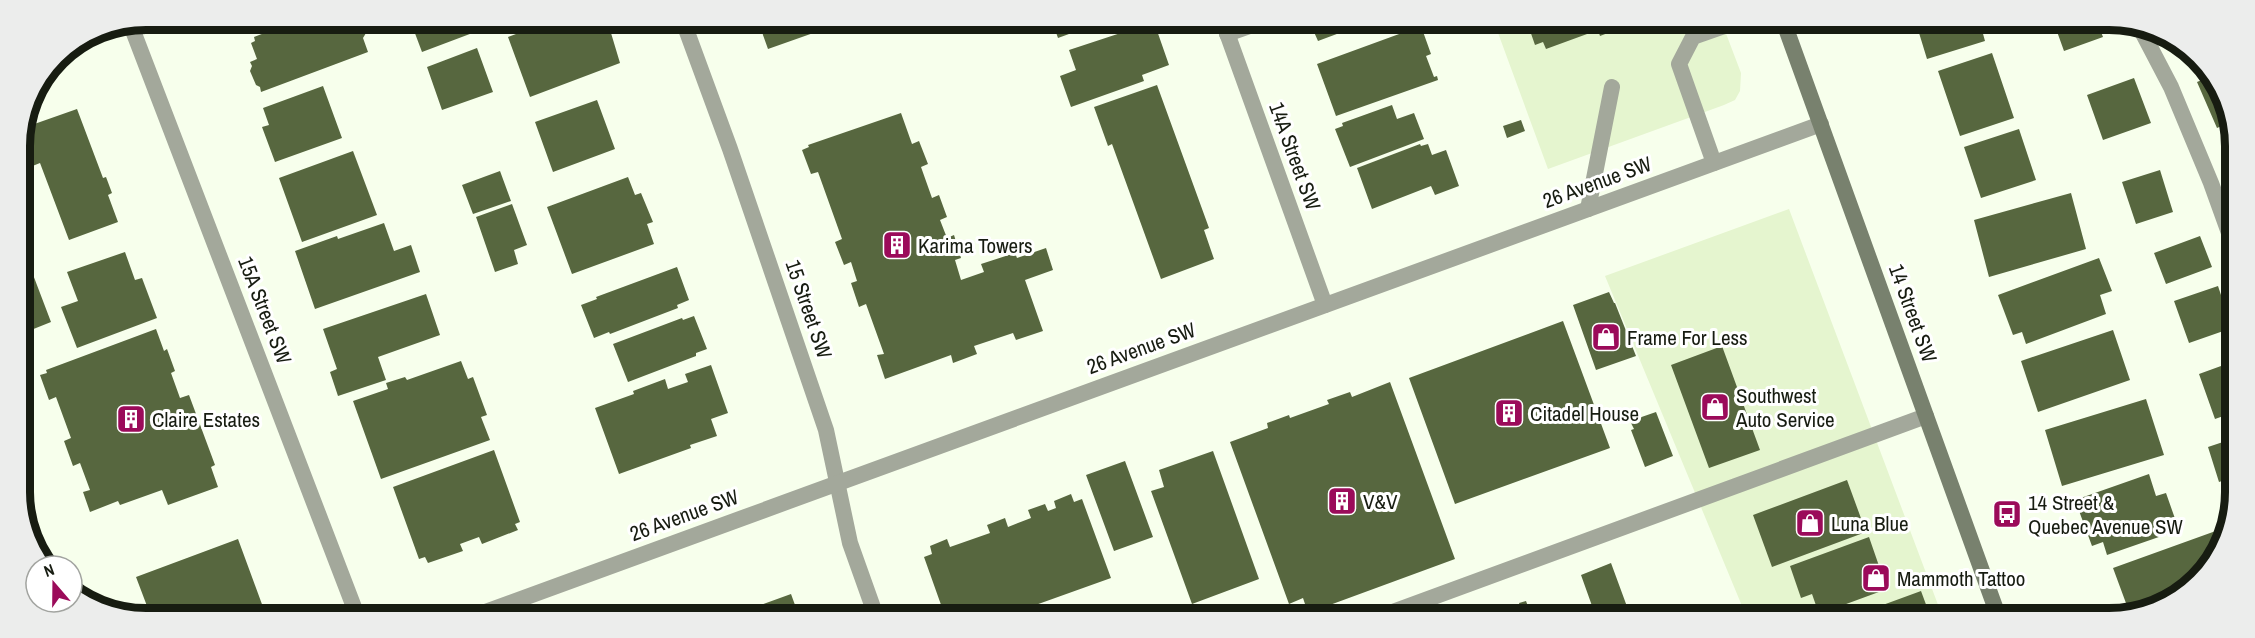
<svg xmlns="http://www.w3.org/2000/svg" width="2255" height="638" viewBox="0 0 2255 638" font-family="'Archivo Narrow',sans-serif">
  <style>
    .built { fill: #e5f5cf }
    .building { fill: #57673f }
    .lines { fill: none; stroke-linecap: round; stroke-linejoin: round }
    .service { stroke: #a3a89b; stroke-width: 16 }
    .minor { stroke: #a3a89b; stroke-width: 16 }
    .tertiary { stroke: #a3a89b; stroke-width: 16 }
    .secondary { stroke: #78816e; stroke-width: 16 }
    .labels { text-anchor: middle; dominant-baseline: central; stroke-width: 6; stroke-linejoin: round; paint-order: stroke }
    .street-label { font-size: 21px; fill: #171c11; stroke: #fff }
    .poi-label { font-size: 21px; fill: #171c11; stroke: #fff; text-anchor: start }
    .rim { fill: none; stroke: #171c11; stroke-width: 8 }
  </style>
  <rect width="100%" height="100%" fill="#f7ffec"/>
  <path class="built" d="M1494,22L1722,23L1741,73L1740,91L1735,100L1724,105L1548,169Z
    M1789,209L1943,618H1747L1605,276Z"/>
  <path class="building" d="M298,20H361L366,33L363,38L368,52L261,92L260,87L256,85L250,71L252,66L250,62L257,59L251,43L255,41L254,37Z
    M410,20H507L422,52Z
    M553,20H605L606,24L608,23L620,63L530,97L508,37Z
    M758,21H863L838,30L836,25L768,49Z
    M1052,21L1102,22L1058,38Z
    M1154,22L1169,65L1142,75L1144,81L1071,107L1060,76L1076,70L1069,50Z
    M1311,22H1369L1318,41L1314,32L1310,34L1306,25Z
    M1527,22L1634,23L1600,36L1598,30L1546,49L1543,42L1535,45Z
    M1916,23H1980L1985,41L1927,59Z
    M2063,24H2098L2103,37L2064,51L2055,26Z
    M1421,26L1431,54L1426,56L1434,77L1437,76L1438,80L1336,116L1317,64Z
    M477,48L493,92L442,110L427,67Z
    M1992,53L2014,118L1960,136L1938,71Z
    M2209,77L2233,121L2217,128L2197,82Z
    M2134,78L2151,123L2103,140L2087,95Z
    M1157,85L1209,228L1204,230L1214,259L1161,279L1112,144L1108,146L1094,107Z
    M323,86L342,138L275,162L262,127L269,125L263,108Z
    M597,100L615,149L553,172L535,122Z
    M1392,105L1397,119L1414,113L1424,139L1350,167L1335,129L1343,126L1342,123Z
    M77,109L103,178L106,177L112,193L108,195L118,222L69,240L40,163L20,171V138L23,126V128Z
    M901,113L912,144L919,141L928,164L921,167L932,198L939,195L947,217L940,220L947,238L954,235L961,258L955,260L961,280L984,272L981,264L1015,253L1017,258L1046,248L1053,270L1025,280L1043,331L1016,340L1013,333L974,346L977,354L953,363L951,355L885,379L877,355L884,354L866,304L859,307L851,283L857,281L851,262L844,265L835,242L842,239L818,172L811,174L802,150L809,147L808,145Z
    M1521,120L1525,131L1507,138L1503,126Z
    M2019,129L2036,180L1981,198L1964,147Z
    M1420,144L1421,146L1428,144L1432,155L1446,150L1459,186L1435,195L1431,186L1372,209L1357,168Z
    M353,151L377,215L302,242L279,178Z
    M2160,170L2173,212L2136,224L2122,182Z
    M500,171L511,201L473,214L462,185Z
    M628,177L635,195L641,193L653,222L647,224L654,244L572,274L547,207Z
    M2071,193L2086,249L1989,277L1974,220Z
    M512,204L527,245L514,250L518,264L495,272L476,217Z
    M384,223L394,251L411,245L420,272L315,309L295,251L337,236L338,239Z
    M2200,236L2212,267L2166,284L2154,253Z
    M125,252L135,280L142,278L157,318L77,348L61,307L78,301L67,272Z
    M2099,258L2112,291L2100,295L2106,314L2026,344L2022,332L2013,335L1998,295Z
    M677,267L689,300L677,305L678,308L610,334L609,332L594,338L581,305L597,299L596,297Z
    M32,272L51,322L21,334V276Z
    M2218,286L2232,328L2189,343L2174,301Z
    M1609,292L1614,303H1615L1636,356L1596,370L1573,305Z
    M426,294L440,335L378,357L386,380L338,396L330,372L337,369L323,329Z
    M694,316L707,349L696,353V356L628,382L613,344L682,318L683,320Z
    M1563,321L1610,448L1455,504L1409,378Z
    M156,329L164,351L167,349L175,371L171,373L180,398L189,395L215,465L211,467L218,487L168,505L162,490L120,505L118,501L90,512L83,492L90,490L80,463L73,466L64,441L71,438L56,397L49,400L40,375L47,373L46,370Z
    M2113,330L2130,380L2038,412L2021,361Z
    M1722,346L1760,450L1709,468L1671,365Z
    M461,361L468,379L473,377L487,415L481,417L490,440L381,479L353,401L388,389L386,383L405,377L407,380Z
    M2232,362V413L2215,419L2199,374Z
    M711,365L728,413L711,419L717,436L690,445L691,448L619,474L595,408L634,394L633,391L665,379L668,389L688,382L685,374Z
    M1390,382L1455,559L1308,613L1303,598L1289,604L1230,442L1268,428L1267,423L1289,415L1290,418L1329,404L1327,400L1350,392L1352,397Z
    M2146,399L2164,455L2062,486L2045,430Z
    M1656,412L1673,456L1645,467L1631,430L1634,429L1630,421Z
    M2232,439L2231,478L2219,482L2208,447Z
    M494,450L520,522L515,524L518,530L482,544L479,537L460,544L463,551L428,563L425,557L419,559L393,487Z
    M1213,451L1259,579L1192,604L1151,491L1164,487L1159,470Z
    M1125,461L1153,537L1114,551L1086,475Z
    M2149,474L2156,496L2166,493L2179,530L2107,555L2103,542L2092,546L2075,500Z
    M1847,480L1866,532L1772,567L1753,515Z
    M1071,494L1074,502L1082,499L1111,578L1005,616H945L924,557L932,554L930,546L947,539L950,547L990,533L987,525L1005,518L1008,527L1031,518L1028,510L1045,504L1048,511L1056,508L1054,501Z
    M2224,528L2226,533L2186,592L2130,614L2113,568Z
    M1869,537L1887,589L1819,614L1812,594L1801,598L1790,566Z
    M238,539L263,607L243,615L150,614L136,577Z
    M1611,563L1629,612L1615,617H1596L1581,575Z
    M1921,591L1931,618H1831L1848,611L1850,617Z
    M791,594L799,616H733V615Z
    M1526,601L1532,617H1524L1519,603Z"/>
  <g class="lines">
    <path class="service" d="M2138,24L2171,87L2211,183L2233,244
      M1227,34L1261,22
      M1714,163L1679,64L1693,37L1733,23
      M1588,209L1612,87
      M1379,617L1926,416"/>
    <path class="minor" d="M683,21L730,149L826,430L850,543L876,616
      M1223,22L1325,305
      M130,23L357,615"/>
    <path class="tertiary" d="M477,615L1821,124"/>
    <path class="secondary" d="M1784,23L1999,618"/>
  </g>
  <defs>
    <g id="building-square" transform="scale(1.5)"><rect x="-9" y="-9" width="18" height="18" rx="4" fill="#9b0b5a" stroke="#fff"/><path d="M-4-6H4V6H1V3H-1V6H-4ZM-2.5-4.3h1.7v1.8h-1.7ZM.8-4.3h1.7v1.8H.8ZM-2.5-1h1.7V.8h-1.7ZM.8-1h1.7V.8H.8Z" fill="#fff"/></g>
    <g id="shop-square" transform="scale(1.5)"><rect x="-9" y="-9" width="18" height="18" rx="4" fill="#9b0b5a" stroke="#fff"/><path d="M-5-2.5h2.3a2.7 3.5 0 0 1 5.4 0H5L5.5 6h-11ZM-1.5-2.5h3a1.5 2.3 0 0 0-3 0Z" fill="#fff"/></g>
    <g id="bus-square" transform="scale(1.5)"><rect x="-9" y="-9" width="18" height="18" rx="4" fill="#9b0b5a" stroke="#fff"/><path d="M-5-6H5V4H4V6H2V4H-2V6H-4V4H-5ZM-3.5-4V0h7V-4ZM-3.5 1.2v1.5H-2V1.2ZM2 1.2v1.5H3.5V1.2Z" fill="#fff"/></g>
  </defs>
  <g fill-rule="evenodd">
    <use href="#building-square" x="897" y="245"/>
    <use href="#shop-square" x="1606" y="337"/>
    <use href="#shop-square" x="1715" y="407"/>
    <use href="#building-square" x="1509" y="413"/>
    <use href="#building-square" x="131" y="419"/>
    <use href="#building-square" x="1342" y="501"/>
    <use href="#bus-square" x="2007" y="514"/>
    <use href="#shop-square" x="1810" y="523"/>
    <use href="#shop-square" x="1876" y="578"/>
  </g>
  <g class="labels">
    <g class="street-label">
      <text transform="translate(1295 156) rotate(70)">14A Street SW</text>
      <text transform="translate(1597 182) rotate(-20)">26 Avenue SW</text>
      <text transform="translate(809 309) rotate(71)">15 Street SW</text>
      <text transform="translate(265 310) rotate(69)">15A Street SW</text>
      <text transform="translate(1913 313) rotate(70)">14 Street SW</text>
      <text transform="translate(1141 348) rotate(-20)">26 Avenue SW</text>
      <text transform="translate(684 515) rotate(-20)">26 Avenue SW</text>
    </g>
    <g class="poi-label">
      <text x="918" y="245">Karima Towers</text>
      <text x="1627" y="337">Frame For Less</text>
      <text x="1736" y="395">Southwest<tspan x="1736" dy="24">Auto Service</tspan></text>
      <text x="1530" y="413">Citadel House</text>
      <text x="152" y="419">Claire Estates</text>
      <text x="1363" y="501">V&amp;V</text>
      <text x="2028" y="502">14 Street &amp;<tspan x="2028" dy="24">Quebec Avenue SW</tspan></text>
      <text x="1831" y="523">Luna Blue</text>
      <text x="1897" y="578">Mammoth Tattoo</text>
    </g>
  </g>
  <path d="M0 0H2255V638H0ZM146 30H2109A116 116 0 0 1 2225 146V492A116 116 0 0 1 2109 608H146A116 116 0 0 1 30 492V146A116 116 0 0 1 146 30Z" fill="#ecedec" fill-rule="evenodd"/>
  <path class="rim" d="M146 30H2109A116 116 0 0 1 2225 146V492A116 116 0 0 1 2109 608H146A116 116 0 0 1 30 492V146A116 116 0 0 1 146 30Z"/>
  <g transform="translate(54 584) rotate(340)"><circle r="28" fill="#ffffff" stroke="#a2a4a0" stroke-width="1.5"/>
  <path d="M0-4.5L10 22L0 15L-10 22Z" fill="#9b0b5a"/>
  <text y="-9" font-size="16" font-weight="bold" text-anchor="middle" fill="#171c11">N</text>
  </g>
</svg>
